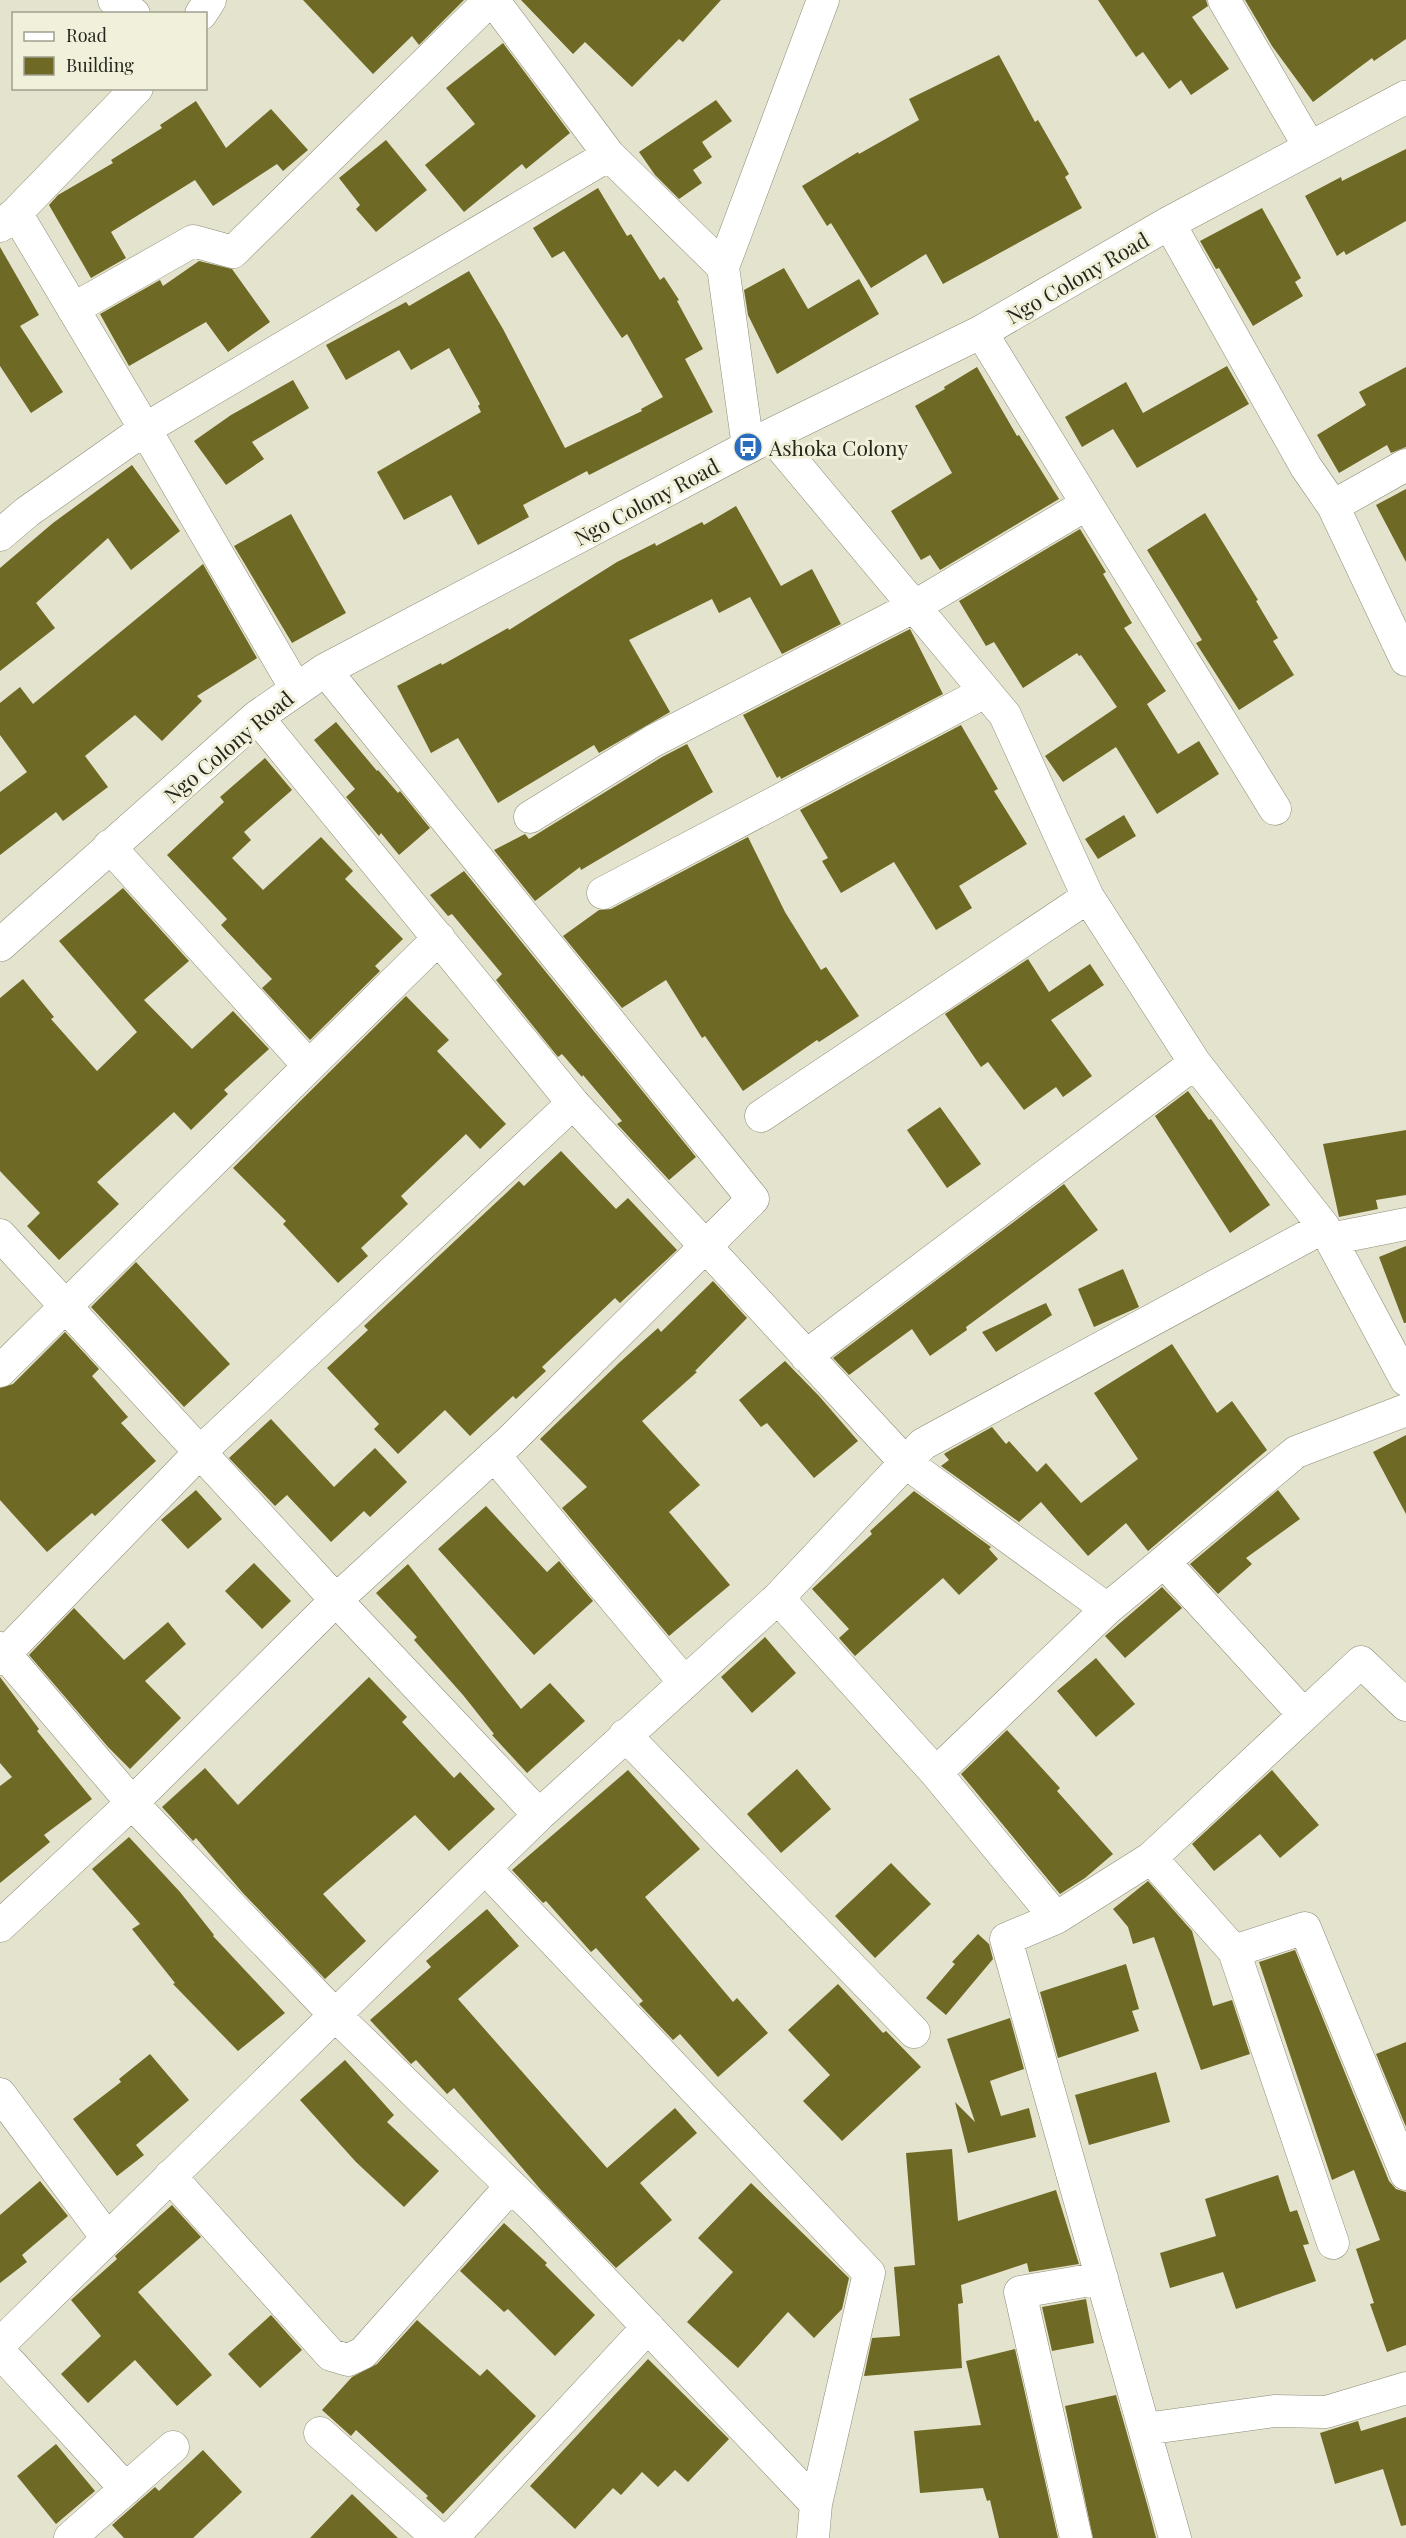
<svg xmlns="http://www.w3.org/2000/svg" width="1406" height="2538" viewBox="0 0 1406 2538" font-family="'Playfair Display',serif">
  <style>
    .building { fill: #6e6924 }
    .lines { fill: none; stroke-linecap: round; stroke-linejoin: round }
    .minor-casing { stroke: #8c8b77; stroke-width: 33 }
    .tertiary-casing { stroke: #8c8b77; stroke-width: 34 }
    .minor { stroke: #fff; stroke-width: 32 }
    .tertiary { stroke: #fff; stroke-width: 33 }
    .labels { text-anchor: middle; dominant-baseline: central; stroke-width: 6; stroke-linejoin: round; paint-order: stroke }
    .street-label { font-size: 21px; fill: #26261e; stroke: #f1f0da }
    .poi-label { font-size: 21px; fill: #26261e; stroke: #f1f0da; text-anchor: start }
  </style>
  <rect width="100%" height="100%" fill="#e4e3cd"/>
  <path class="building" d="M303,0H464L419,45L412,36L373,74Z
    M521,0H721L683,42L679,39L632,87L585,42L573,54Z
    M1098,0H1206L1208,6L1192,17L1229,69L1191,95L1181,80L1169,89L1143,52L1136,57Z
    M1245,0H1406V39L1374,61L1372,58L1313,102L1272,46Z
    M503,43L570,133L526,169L522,164L464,212L425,165L475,124L446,88Z
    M999,55L1035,122L1038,120L1069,174L1065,177L1082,208L943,284L926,254L871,288L831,223L827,226L802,186L858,152L859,154L919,120L909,99Z
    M716,100L732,121L702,142L712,157L693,170L702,183L679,199L655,175L639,152Z
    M196,101L226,148L271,109L308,150L283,171L277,164L213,206L195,180L111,232L126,258L91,278L49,205L58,195L113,163L111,160L162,128L160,125Z
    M386,140L427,190L376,232L356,209L360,205L339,178Z
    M1406,149V221L1346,255L1344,251L1337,256L1305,196L1341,177L1342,181Z
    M598,188L627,236L631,234L660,280L664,277L679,300L677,301L703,349L685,359L713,412L589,475L587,471L523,505L529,517L478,545L451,495L404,520L377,472L481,412L478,406L480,404L449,348L411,370L399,350L346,380L326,345L406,302L409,306L469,271L503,329L565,448L642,411L641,409L663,397L627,334L622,338L564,251L552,258L533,228Z
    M1262,208L1301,278L1295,282L1303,296L1253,326L1219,268L1216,269L1200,241Z
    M0,247L39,315L20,326L63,392L31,413L0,366Z
    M199,261L232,269L270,322L228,352L206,322L129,366L100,314L160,280L163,286Z
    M784,268L808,309L859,279L879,314L777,374L748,315L744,290Z
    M1227,366L1249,404L1137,468L1113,429L1082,447L1065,417L1126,382L1143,413Z
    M977,367L1017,436L1019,435L1059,499L940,570L930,555L921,560L891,511L952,473L915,406L945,389L944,387Z
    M1406,367V447L1391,453L1387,445L1339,473L1317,435L1366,405L1359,392Z
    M293,380L309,408L252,442L264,459L226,485L194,441L231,415Z
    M132,465L180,531L131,570L108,538L36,603L55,628L0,671V568L53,523Z
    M1406,489V562L1376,505Z
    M736,506L781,586L812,569L841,624L782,654L750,597L719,613L712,599L629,640L670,712L599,753L594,745L498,803L458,738L431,753L397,686L441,663L442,665L508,628L509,630L617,562L655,543L656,546L702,522L704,525Z
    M1205,513L1258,600L1256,601L1278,638L1273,641L1294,675L1239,710L1196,643L1202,640L1147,550Z
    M291,514L346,613L292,643L234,546Z
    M1080,529L1106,572L1103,574L1132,623L1124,628L1166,691L1147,704L1178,754L1199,741L1219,774L1157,814L1116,747L1063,782L1045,756L1117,707L1081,655L1079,656L1077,653L1023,688L994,642L986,646L959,601Z
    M203,564L257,658L197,696L202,701L162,741L135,715L85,756L108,787L63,821L56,812L0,855V792L27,772L0,735V703L20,687L33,704Z
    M910,629L943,694L781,779L780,776L777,778L743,715Z
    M336,722L377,771L378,770L398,793L400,791L430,828L399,855L381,833L379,836L346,797L355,789L314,740Z
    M961,725L998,789L994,791L1027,844L959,886L972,908L936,930L894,862L841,893L822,861L828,858L800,810Z
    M687,744L713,792L581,870L580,867L535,901L494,850L525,834L529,839L662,757Z
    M265,758L292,790L244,832L251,840L232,858L263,890L321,837L353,871L345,879L403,939L375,966L380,971L310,1040L262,988L272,979L221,925L227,919L167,855L224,802L220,797Z
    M1124,815L1136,836L1098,859L1085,839Z
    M748,837L785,912L821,970L826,967L859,1016L819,1042L817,1040L743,1091L705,1036L702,1038L666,980L622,1008L563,936L599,910L611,909Z
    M464,871L696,1157L669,1180L617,1124L622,1121L583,1075L582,1077L562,1054L558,1057L496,980L502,974L452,914L448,916L430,895Z
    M123,888L189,961L144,1000L192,1049L233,1011L269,1049L224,1090L228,1094L191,1130L174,1112L97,1182L119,1204L59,1260L27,1226L40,1213L0,1171V998L23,979L54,1017L51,1019L97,1071L137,1032L59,941Z
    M1028,959L1049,992L1090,964L1104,985L1051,1020L1092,1076L1063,1097L1056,1087L1024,1110L988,1062L981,1067L945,1014Z
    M406,996L449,1040L437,1051L506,1124L480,1149L466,1134L401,1196L408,1204L361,1248L368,1256L338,1283L283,1224L286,1221L233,1168Z
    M1188,1091L1209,1120L1211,1119L1270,1205L1230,1233L1155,1116Z
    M940,1107L981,1164L947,1188L907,1130Z
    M1406,1130V1195L1376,1200L1378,1209L1339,1217L1323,1144Z
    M561,1151L616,1209L628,1198L677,1250L620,1303L615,1298L542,1367L546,1371L516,1399L513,1396L470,1436L445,1410L398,1454L374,1429L379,1424L327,1368L368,1330L364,1326L519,1181L524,1186Z
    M1064,1184L1098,1230L966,1327L967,1330L930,1356L912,1329L849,1375L833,1358Z
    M1406,1246V1323H1404L1379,1257Z
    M136,1262L230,1364L184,1407L91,1307Z
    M1123,1269L1139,1307L1094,1327L1078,1289Z
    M713,1281L747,1318L695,1371L697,1372L642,1421L700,1485L669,1512L730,1585L669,1636L562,1508L587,1487L540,1439L620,1362L658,1328L661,1332Z
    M1046,1303L1052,1315L996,1352L982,1332Z
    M65,1332L99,1369L92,1376L128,1417L121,1423L156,1461L95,1516L92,1513L47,1552L0,1500V1388L13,1384Z
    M1172,1344L1217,1413L1232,1401L1267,1450L1148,1551L1126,1523L1088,1556L1041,1502L1019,1522L941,1466L949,1460L944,1454L947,1452L992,1427L1006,1444L1009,1441L1037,1472L1046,1463L1081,1503L1138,1459L1094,1393Z
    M785,1361L819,1396L858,1441L814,1478L767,1423L761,1427L739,1400Z
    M271,1419L334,1487L375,1448L407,1482L370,1517L364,1511L331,1542L287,1495L275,1506L229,1458Z
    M1406,1435V1514L1373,1452Z
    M196,1490L222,1519L188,1549L161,1520Z
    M1278,1490L1300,1519L1246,1558L1252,1564L1218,1594L1190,1564Z
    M914,1491L991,1547L989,1549L998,1559L959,1595L943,1578L855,1656L839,1638L849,1629L812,1589L872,1534L870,1531Z
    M486,1506L547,1572L559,1561L593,1601L534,1655L438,1549Z
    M254,1563L291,1601L262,1629L225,1591Z
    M408,1564L521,1709L550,1683L585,1721L527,1773L492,1735L494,1734L463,1695L414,1640L417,1637L376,1593Z
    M1162,1587L1182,1608L1125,1658L1105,1636Z
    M74,1608L124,1660L168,1622L186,1644L145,1681L181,1718L130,1769L108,1747L29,1655Z
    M765,1637L796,1673L752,1713L721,1677Z
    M1096,1658L1135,1704L1096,1737L1057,1691Z
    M0,1677L39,1729L37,1731L92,1799L44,1835L50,1842L0,1883V1786L12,1777L0,1763Z
    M369,1677L407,1717L402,1722L454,1778L460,1772L495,1809L449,1851L415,1815L323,1894L366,1941L325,1979L242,1892L196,1838L193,1841L162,1807L205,1768L238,1805Z
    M1007,1730L1060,1788L1057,1791L1113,1854L1085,1878L1060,1894L961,1774Z
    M797,1769L831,1809L781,1853L747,1814Z
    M628,1770L700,1849L645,1897L733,2002L737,1998L768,2033L718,2077L680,2034L673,2040L639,2004L643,2001L596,1948L591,1952L546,1901L543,1903L512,1870Z
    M1272,1770L1319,1825L1280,1858L1260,1834L1214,1871L1192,1844Z
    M129,1837L180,1892L214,1935L213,1936L285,2013L238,2051L173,1984L175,1983L132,1929L140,1924L92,1869Z
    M891,1863L931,1904L875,1958L835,1916Z
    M1148,1881L1192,1931L1213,2006L1232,2000L1250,2054L1201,2070L1154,1937L1133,1944L1128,1927L1113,1909Z
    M487,1909L519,1946L458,1999L607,2168L675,2108L697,2133L640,2183L672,2220L616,2268L541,2190L454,2088L447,2094L416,2060L411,2064L370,2020L431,1967L426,1961Z
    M978,1934L989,1944L993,1959L946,2015L926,1998L955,1964L952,1962Z
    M1295,1950L1389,2181L1396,2189L1406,2192V2345L1387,2352L1370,2304L1374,2303L1356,2249L1380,2240L1354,2170L1332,2180L1259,1962Z
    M1126,1964L1139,2009L1132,2011L1139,2031L1058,2058L1040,1992Z
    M838,1984L883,2033L886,2031L921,2067L842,2141L803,2101L830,2075L788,2030Z
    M1010,2018L1024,2069L990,2081L1001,2116L1029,2108L1036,2137L968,2153L955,2102L975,2122L947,2039Z
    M1406,2042V2127L1376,2054Z
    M150,2054L189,2100L136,2145L144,2155L117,2176L73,2119L121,2082L119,2079Z
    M345,2060L394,2115L387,2122L439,2171L404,2207L356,2162L300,2100Z
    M1156,2072L1170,2122L1089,2145L1075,2095Z
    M952,2149L958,2221L1056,2190L1079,2264L1029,2272L1027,2263L961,2285L963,2303L958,2304L962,2368L864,2376L872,2338L900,2336L894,2267L915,2265L906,2153Z
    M1278,2175L1290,2212L1297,2210L1309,2244L1303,2245L1316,2281L1236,2309L1223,2272L1170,2288L1160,2253L1216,2236L1205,2199Z
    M40,2181L68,2216L22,2255L27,2262L0,2283V2215Z
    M751,2183L849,2278L842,2309L814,2338L788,2312L738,2368L687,2322L733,2272L698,2238Z
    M172,2205L201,2237L138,2292L212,2375L177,2406L135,2360L88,2403L61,2374L101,2336L71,2300L117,2259L115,2256L126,2246Z
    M504,2223L547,2263L545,2265L595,2315L555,2356L508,2309L504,2312L460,2271Z
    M1086,2299L1094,2343L1052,2351L1042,2307Z
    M271,2315L302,2350L260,2388L228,2354Z
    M417,2320L480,2376L487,2369L536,2416L443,2514L426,2498L428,2496L356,2430L351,2436L322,2410L352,2377L377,2364Z
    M1015,2349L1058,2538H999L990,2500L987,2501L983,2488L920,2493L914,2431L981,2425L966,2361Z
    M648,2359L729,2439L688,2482L675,2470L658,2487L642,2472L621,2495L613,2488L575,2529L530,2486Z
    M1116,2395L1149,2511L1156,2538H1093L1065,2406Z
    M1406,2417V2525L1401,2526L1383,2469L1335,2484L1320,2433L1358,2421L1361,2431Z
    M56,2444L95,2491L56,2524L17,2476Z
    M203,2450L242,2492L193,2538H124L112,2525L155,2487L159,2491Z
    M352,2494L398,2538H310Z"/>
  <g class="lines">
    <g class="minor-casing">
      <path id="minor" d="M114,0L134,14
        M493,0L609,155
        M1224,0L1310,148
        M201,14L210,0
        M16,213L137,88
        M1169,223L1306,467L1333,506L1406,465
        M0,226L16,213L145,429L296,689
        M723,267L823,0
        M73,309L193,241L233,252L490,0
        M981,332L1275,809
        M771,435L1005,715L1088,897L1195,1063L1324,1227L1406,1380
        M1333,506L1406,660
        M0,535L27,512L145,429L609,155L723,267L748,447
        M257,717L573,1103L905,1462L1107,1609
        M530,817L653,741L915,606L1087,504
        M109,846L309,1066
        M603,893L985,692
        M761,1116L1088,897
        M0,1235L336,1600L539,1815
        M1330,1239L1406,1224
        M806,1356L1195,1063
        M0,1371L439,938
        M494,1455L684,1682
        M1164,1562L1304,1715
        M778,1598L936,1773L1056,1918L1151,1858L1361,1662L1406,1705
        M0,1648L132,1803L335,2015L540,2214L816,2504
        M0,1659L200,1452L573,1103
        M625,1735L914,2032
        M936,1773L1107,1609L1296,1452L1406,1410
        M1151,1858L1234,1951L1305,1928L1406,2174
        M485,1868L869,2273L816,2504L813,2538
        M1056,1918L1006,1939L1175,2538
        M0,1926L132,1803L336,1600L511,1440L753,1199L325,670
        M1234,1951L1333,2243
        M0,2094L107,2238
        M170,2176L331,2355L348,2360L363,2353L511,2186
        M0,2344L539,1815L778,1598L923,1444L1324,1227
        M0,2352L126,2489
        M1145,2429L1274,2411L1326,2412L1406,2388
        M320,2433L438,2538
        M70,2538L173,2447
        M452,2538L648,2327
        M1076,2538L1020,2292L1102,2278"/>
    </g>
    <g class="tertiary-casing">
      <path id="tertiary" d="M0,945L257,717L325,670L771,435L981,332L1169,223L1406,97"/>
    </g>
    <use href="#minor" class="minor"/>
    <use href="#tertiary" class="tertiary"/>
  </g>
  <defs>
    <g id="bus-disc" transform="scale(1.5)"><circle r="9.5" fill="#2a6dbe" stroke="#f1f0da"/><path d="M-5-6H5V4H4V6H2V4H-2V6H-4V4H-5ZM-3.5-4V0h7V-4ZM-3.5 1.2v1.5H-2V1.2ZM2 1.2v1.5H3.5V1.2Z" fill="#fff"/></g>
  </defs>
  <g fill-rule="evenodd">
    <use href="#bus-disc" x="748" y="447"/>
  </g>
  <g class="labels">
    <g class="street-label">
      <text transform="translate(1077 277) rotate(-30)">Ngo Colony Road</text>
      <text transform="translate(646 501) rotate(-28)">Ngo Colony Road</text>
      <text transform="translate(228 746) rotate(-40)">Ngo Colony Road</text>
    </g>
    <g class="poi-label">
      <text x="769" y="447">Ashoka Colony</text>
    </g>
  </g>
  <rect x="12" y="12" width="195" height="78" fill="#f1f0da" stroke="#a09f8f" stroke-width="1.5"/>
  <rect x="24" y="32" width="30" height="9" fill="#ffffff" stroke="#a09f8f" stroke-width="1.5"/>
  <text x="66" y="42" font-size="18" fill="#26261e">Road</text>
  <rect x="24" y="57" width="30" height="18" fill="#6e6924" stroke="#a09f8f" stroke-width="1.5"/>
  <text x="66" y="72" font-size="18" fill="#26261e">Building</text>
</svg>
